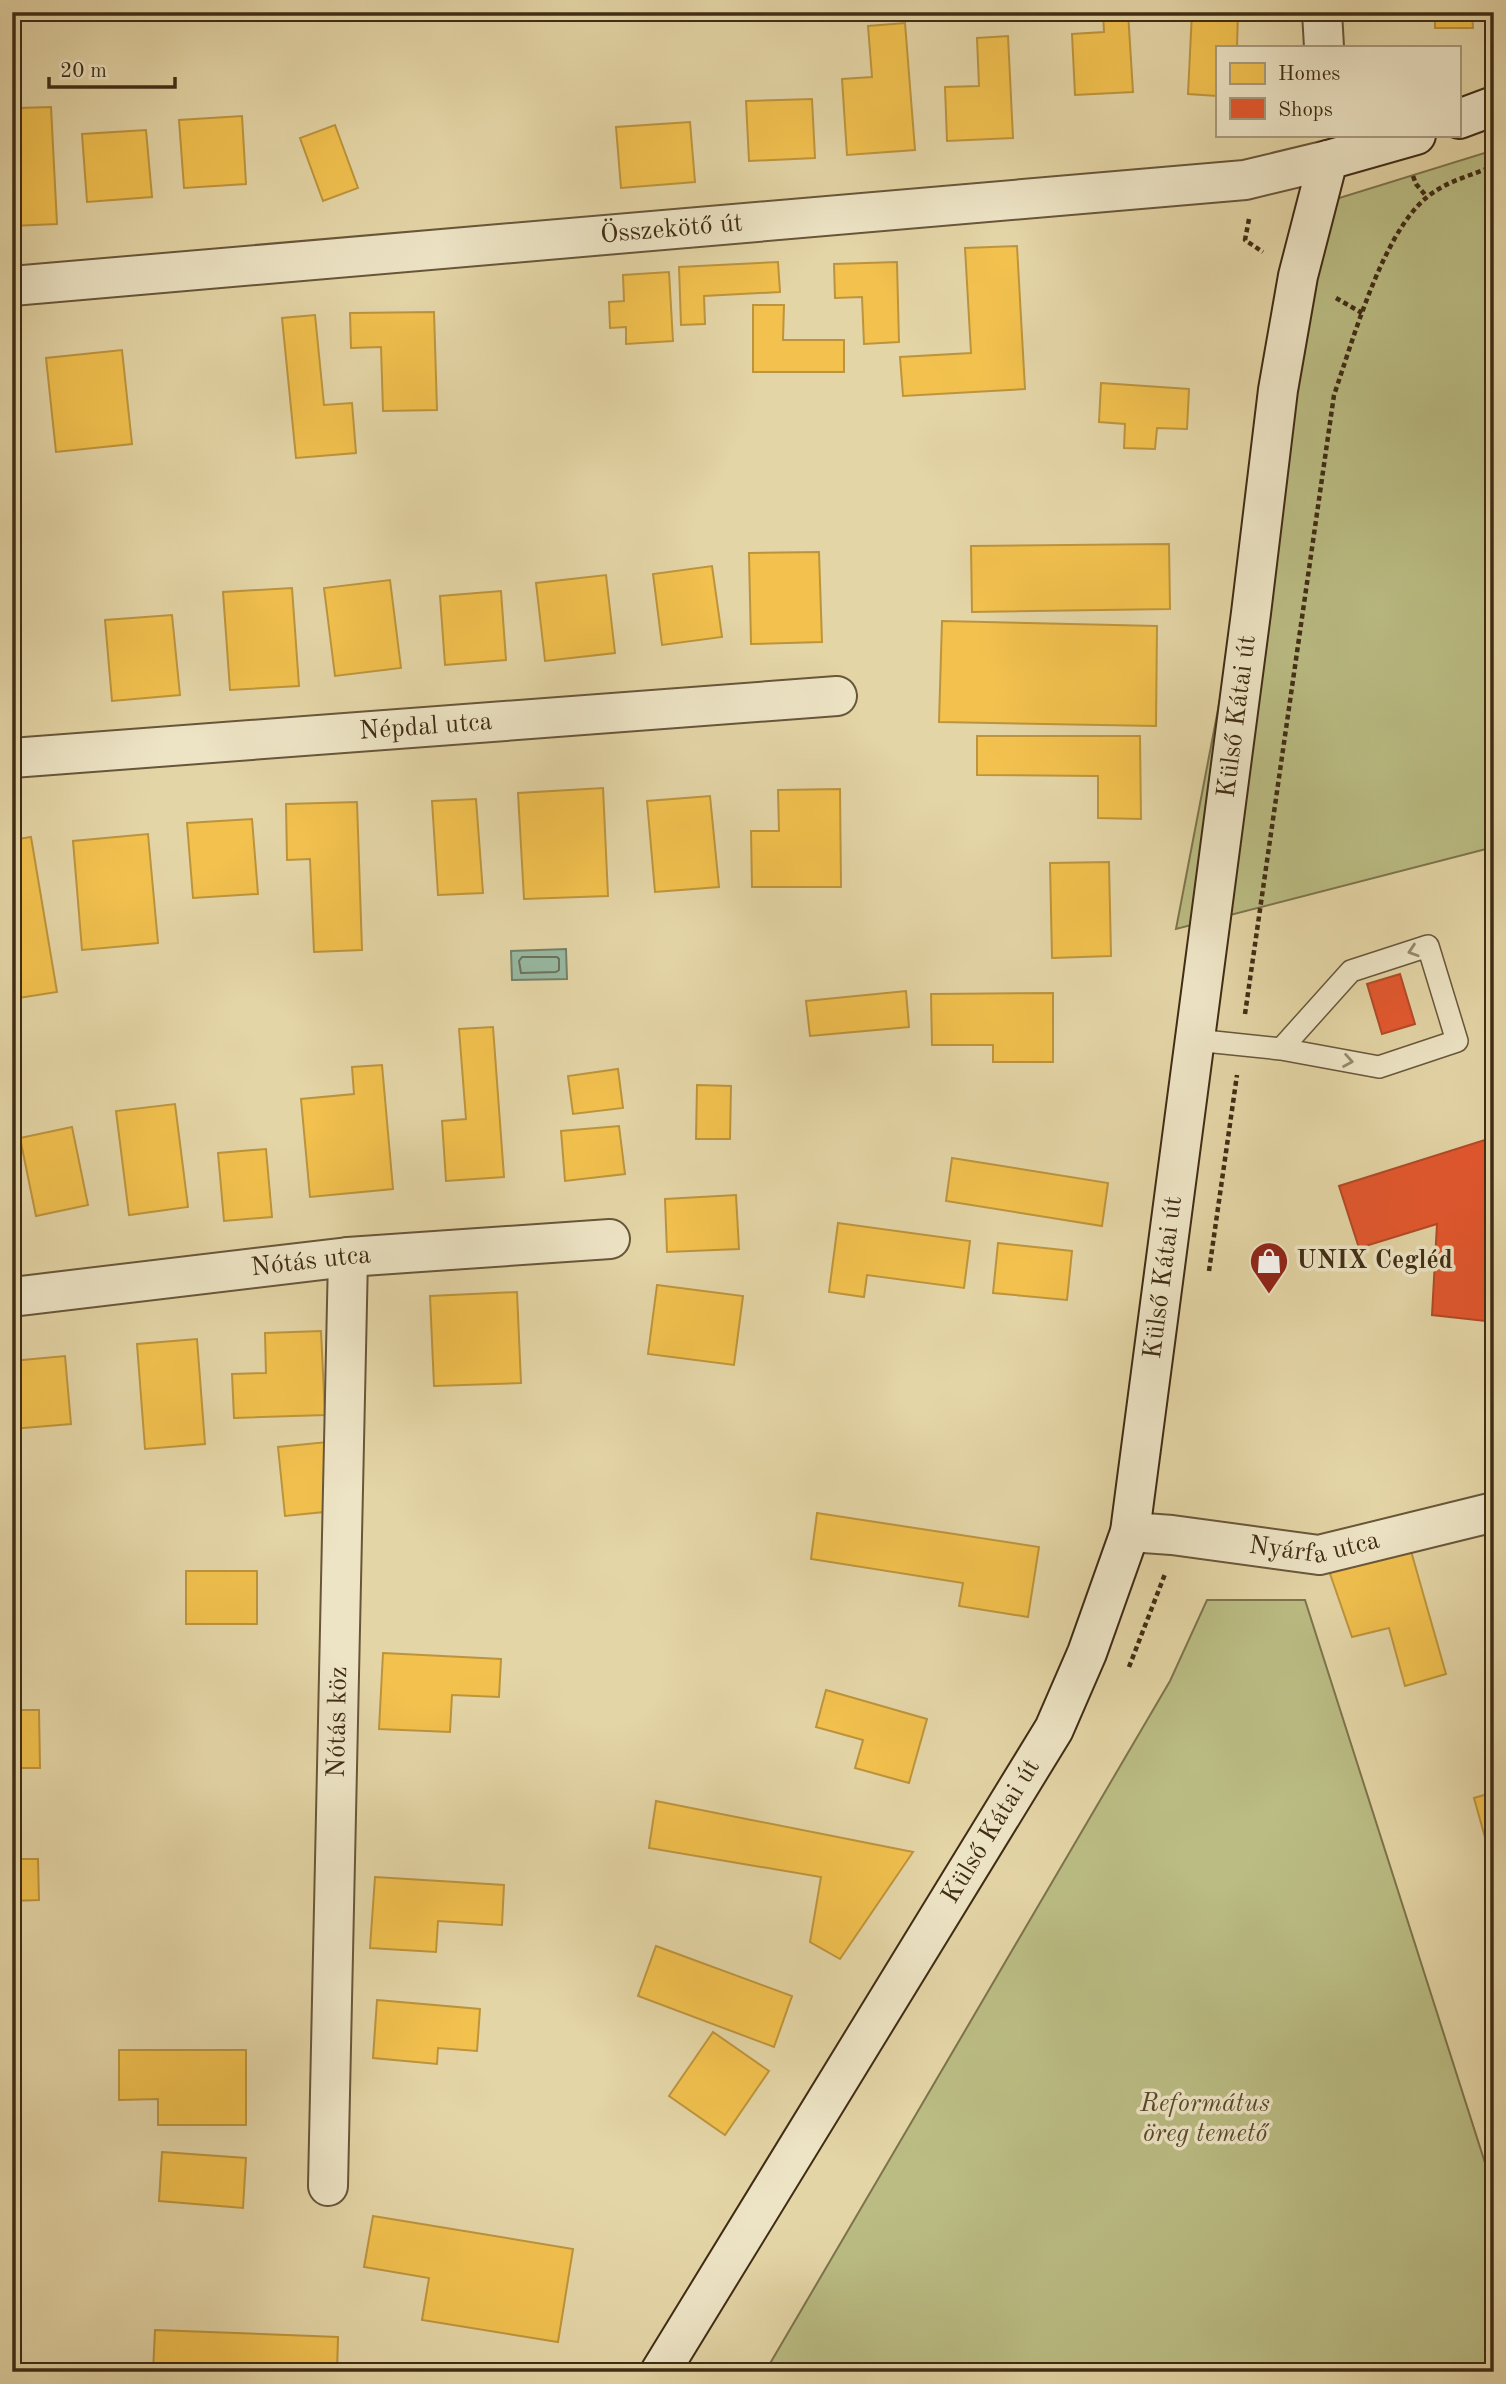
<svg xmlns="http://www.w3.org/2000/svg" width="1506" height="2384" viewBox="0 0 1506 2384" font-family="'Old Standard TT',serif">
  <style>
    .green { fill: #babc83; stroke: #7d744c; stroke-width: 2 }
    .water { fill: #97b9a2; stroke: #74816a; stroke-width: 2 }
    .homes { fill: #f2c14e; stroke: #bd943d; stroke-width: 2 }
    .shops { fill: #e4572e; stroke: #b34a26; stroke-width: 2 }
    .lines { fill: none; stroke-linecap: round; stroke-linejoin: round }
    .shore { stroke: #6c725c; stroke-width: 2 }
    .service-casing { stroke: #695639; stroke-width: 24 }
    .minor-casing { stroke: #695639; stroke-width: 42 }
    .tertiary-casing { stroke: #695639; stroke-width: 42 }
    .secondary-casing { stroke: #402c15; stroke-width: 42 }
    .path { stroke: #402c15; stroke-width: 4.5; stroke-dasharray: 5 3.5; stroke-linecap: butt }
    .service { stroke: #ede4c5; stroke-width: 21 }
    .minor { stroke: #ede4c5; stroke-width: 38 }
    .tertiary { stroke: #ede4c5; stroke-width: 38 }
    .secondary { stroke: #ede4c5; stroke-width: 38 }
    .oneway { stroke: #96886d }
    .labels { text-anchor: middle; dominant-baseline: central; stroke-width: 7; stroke-linejoin: round; paint-order: stroke }
    .street-label { font-size: 26px; fill: #402c15; stroke: #ede4c5 }
    .poi-label { font-size: 26px; font-weight: bold; fill: #402c15; stroke: #ede4c5; text-anchor: start }
    .park-label { font-size: 26px; font-style: italic; fill: #58492b; stroke: #ede4c5 }
  </style>
  <rect width="100%" height="100%" fill="#e4d5a6"/>
  <filter id="stains"><feTurbulence type="fractalNoise" baseFrequency=".00286" numOctaves="4"/><feColorMatrix values="0 0 0 0 .2 0 0 0 0 .09 0 0 0 0 .02 0 0 0 .5 -.17"/></filter>
  <radialGradient id="worn" r=".72"><stop offset=".6" stop-color="#630" stop-opacity="0"/><stop offset="1" stop-color="#630" stop-opacity=".3"/></radialGradient>
  <path class="green" d="M1494,150V847L1176,929L1243,579L1294,212Z
    M1207,1600H1305L1494,2191V2372H765L1170,1681Z"/>
  <path class="water" d="M566,949L567,979L512,980L511,951Z"/>
  <path class="homes" d="M1103,12H1128L1133,92L1075,95L1072,34L1104,32Z
    M1192,12H1238L1237,47H1217V96L1188,94Z
    M1435,12H1472L1473,28H1435Z
    M905,23L915,150L847,155L842,79L872,77L868,26Z
    M1008,36L1013,138L947,141L945,87L979,86L977,38Z
    M812,99L815,158L749,161L746,101Z
    M51,107L57,224L12,226V170L21,169L18,108Z
    M242,116L246,184L184,188L179,120Z
    M690,122L695,182L621,188L616,127Z
    M335,125L358,188L323,201L300,138Z
    M146,130L152,197L87,202L82,134Z
    M1017,246L1025,389L903,396L900,357L971,353L965,248Z
    M778,262L780,292L704,296L705,324L681,325L679,267Z
    M897,262L899,342L864,344L862,297L835,298L834,264Z
    M669,272L673,341L626,344V327L610,328L609,302L624,301L623,275Z
    M753,305H784L783,340H844V372H753Z
    M434,312L437,410L383,411L381,347L351,348L350,313Z
    M315,315L324,405L352,403L356,453L296,458L282,318Z
    M122,350L132,444L56,452L46,358Z
    M1101,383L1189,389L1187,429L1157,428L1155,449L1124,448L1125,424L1099,422Z
    M1169,544L1170,609L972,612L971,546Z
    M819,552L822,642L751,644L749,553Z
    M712,566L722,637L662,645L653,574Z
    M606,575L615,653L545,661L536,583Z
    M390,580L401,668L335,676L324,588Z
    M292,588L299,686L230,690L223,592Z
    M501,591L506,660L445,665L440,596Z
    M172,615L180,695L112,701L105,620Z
    M942,621L1157,626L1156,726L939,722Z
    M977,736H1140L1141,819L1098,818V776L977,775Z
    M603,788L608,896L524,899L518,793Z
    M840,789L841,887H752L751,831H779L778,790Z
    M710,796L719,887L655,892L647,801Z
    M476,799L483,893L438,895L432,801Z
    M357,802L362,950L314,952L310,859L287,860L286,804Z
    M252,819L258,894L193,898L187,823Z
    M148,834L158,943L82,950L73,841Z
    M31,837L57,992L12,999V840Z
    M1109,862L1111,956L1052,958L1050,863Z
    M906,991L909,1027L810,1036L806,1001Z
    M1053,993V1062H993V1045H932L931,994Z
    M493,1027L504,1177L446,1181L442,1121L466,1119L459,1029Z
    M382,1065L393,1189L310,1197L301,1099L354,1094L352,1067Z
    M618,1069L623,1108L573,1114L568,1076Z
    M697,1085L731,1086L730,1139H696Z
    M175,1104L188,1207L129,1215L116,1111Z
    M619,1126L625,1174L565,1181L561,1131Z
    M72,1127L88,1205L36,1216L20,1138Z
    M266,1149L272,1217L224,1221L218,1153Z
    M952,1158L1108,1183L1102,1226L946,1201Z
    M736,1195L739,1249L667,1252L665,1199Z
    M838,1223L970,1241L964,1288L867,1275L864,1297L829,1292Z
    M998,1243L1072,1251L1067,1300L993,1293Z
    M657,1285L743,1296L734,1365L648,1354Z
    M517,1292L521,1383L434,1386L430,1296Z
    M321,1331L325,1415L234,1418L232,1374L266,1373L265,1333Z
    M197,1339L205,1444L145,1449L137,1344Z
    M65,1356L71,1424L12,1429V1361Z
    M327,1442L334,1511L285,1516L278,1447Z
    M817,1513L1039,1547L1028,1617L959,1606L963,1583L811,1559Z
    M1409,1544L1446,1674L1405,1686L1389,1628L1352,1637L1328,1568Z
    M186,1571H257V1624H186Z
    M383,1653L501,1659L499,1697L452,1695L450,1732L379,1729Z
    M826,1690L927,1719L909,1783L855,1768L863,1740L816,1727Z
    M12,1710H39L40,1768H12Z
    M1494,1792V1850L1489,1852L1474,1798Z
    M656,1801L913,1852L840,1959L810,1942L821,1877L649,1848Z
    M12,1859H38L39,1900L12,1901Z
    M375,1877L504,1885L502,1925L438,1921L436,1952L370,1948Z
    M656,1946L792,1996L774,2047L638,1996Z
    M377,2000L480,2009L477,2051L438,2048L437,2064L373,2058Z
    M713,2032L769,2071L725,2135L669,2096Z
    M119,2050H246V2125H158V2099L119,2100Z
    M162,2152L246,2158L243,2208L159,2201Z
    M373,2216L573,2249L558,2342L422,2320L429,2278L364,2267Z
    M155,2330L338,2337L337,2372H153Z"/>
  <path class="shops" d="M1400,974L1415,1024L1382,1034L1367,984Z
    M1494,1137V1322L1432,1315L1437,1224L1359,1248L1339,1186Z"/>
  <g class="lines">
    <path class="shore" d="M522,957H557L559,959V970L556,972L521,973L519,961Z"/>
    <g class="service-casing">
      <path id="service" d="M1195,1040L1281,1049L1379,1067L1457,1041L1428,946L1351,971L1281,1049"/>
    </g>
    <g class="minor-casing">
      <g id="minor">
        <path id="s1" d="M12,286L1245,180L1328,160"/>
        <path id="s2" d="M12,758L837,696"/>
        <path id="s3" d="M12,1297L348,1257L610,1239"/>
        <path id="s4" d="M1130,1532L1172,1535L1319,1555L1494,1512"/>
        <path id="s5" d="M328,2186L348,1257"/>
      </g>
    </g>
    <g class="tertiary-casing">
      <path id="tertiary" d="M1322,12L1324,47"/>
    </g>
    <g class="secondary-casing">
      <g id="secondary">
        <path d="M1459,119L1494,106"/>
        <path id="s6" d="M660,2372L1054,1729L1087,1653L1130,1532L1251,613L1278,390L1298,276L1328,160L1416,135"/>
      </g>
    </g>
    <path class="path" d="M1413,176L1416,184L1427,197
      M1249,219L1245,240L1263,252
      M1336,298L1362,313
      M1245,1014L1334,395C1353,340 1382,235 1426,198C1444,182 1472,175 1494,166
      M1209,1271L1237,1075
      M1129,1667L1165,1574"/>
    <use href="#service" class="service"/>
    <use href="#minor" class="minor"/>
    <use href="#tertiary" class="tertiary"/>
    <use href="#secondary" class="secondary"/>
  </g>
  <defs><path id="oneway-chevron" d="M-2-3.5L2.5 0L-2 3.5" fill="none" stroke-width="1.6" stroke-linecap="round" stroke-linejoin="round" transform="scale(1.75)"/></defs>
  <g class="oneway">
    <use href="#oneway-chevron" transform="translate(1413 951) rotate(162)"/>
    <use href="#oneway-chevron" transform="translate(1348 1061) rotate(10)"/>
  </g>
  <defs>
    <g id="shop-pin" transform="scale(2.0125)"><path d="M0 17L-7.5 6A9.5 9.5 0 1 1 7.5 6Z" fill="#8f2418" stroke="#ede4c5"/><path d="M-5-2.5h2.3a2.7 3.5 0 0 1 5.4 0H5L5.5 6h-11ZM-1.5-2.5h3a1.5 2.3 0 0 0-3 0Z" fill="#fff"/></g>
  </defs>
  <g fill-rule="evenodd">
    <use href="#shop-pin" x="1269" y="1261"/>
  </g>
  <g class="labels">
    <g class="street-label">
      <text stroke="none"><textPath href="#s1" startOffset="662">Összekötő út</textPath></text>
      <text stroke="none"><textPath href="#s6" startOffset="1788">Külső Kátai út</textPath></text>
      <text stroke="none"><textPath href="#s2" startOffset="415">Népdal utca</textPath></text>
      <text stroke="none"><textPath href="#s3" startOffset="301">Nótás utca</textPath></text>
      <text stroke="none"><textPath href="#s6" startOffset="1222">Külső Kátai út</textPath></text>
      <text stroke="none"><textPath href="#s4" startOffset="186">Nyárfa utca</textPath></text>
      <text stroke="none"><textPath href="#s5" startOffset="464">Nótás köz</textPath></text>
      <text stroke="none"><textPath href="#s6" startOffset="634">Külső Kátai út</textPath></text>
    </g>
    <g class="poi-label">
      <text x="1296" y="1261">UNIX Cegléd</text>
    </g>
    <g class="park-label">
      <text x="1205" y="2104">Református<tspan x="1205" dy="30">öreg temető</tspan></text>
    </g>
  </g>
  <rect width="1506" height="2384" fill="none" stroke="#e4d5a6" stroke-width="42"/>
  <rect x="14" y="14" width="1478" height="2356" fill="none" stroke="#402c15" stroke-width="3.5"/>
  <rect x="21" y="21" width="1464" height="2342" fill="none" stroke="#402c15" stroke-width="2"/>
  <rect x="1216" y="46" width="245" height="91" fill="#ede4c5" stroke="#a89a7f" stroke-width="2"/>
  <rect x="1230" y="63" width="35" height="21" fill="#f2c14e" stroke="#a89a7f" stroke-width="2"/>
  <text x="1278" y="80" font-size="21" fill="#402c15">Homes</text>
  <rect x="1230" y="98" width="35" height="21" fill="#e4572e" stroke="#a89a7f" stroke-width="2"/>
  <text x="1278" y="116" font-size="21" fill="#402c15">Shops</text>
  <path d="M49 77v10h126v-10" fill="none" stroke="#402c15" stroke-width="3.5"/>
  <text x="60" y="77" font-size="21" fill="#402c15" stroke="#ede4c5" stroke-width="5" paint-order="stroke">20 m</text>
  <rect width="100%" height="100%" filter="url(#stains)"/>
  <rect width="100%" height="100%" fill="url(#worn)"/>
</svg>
